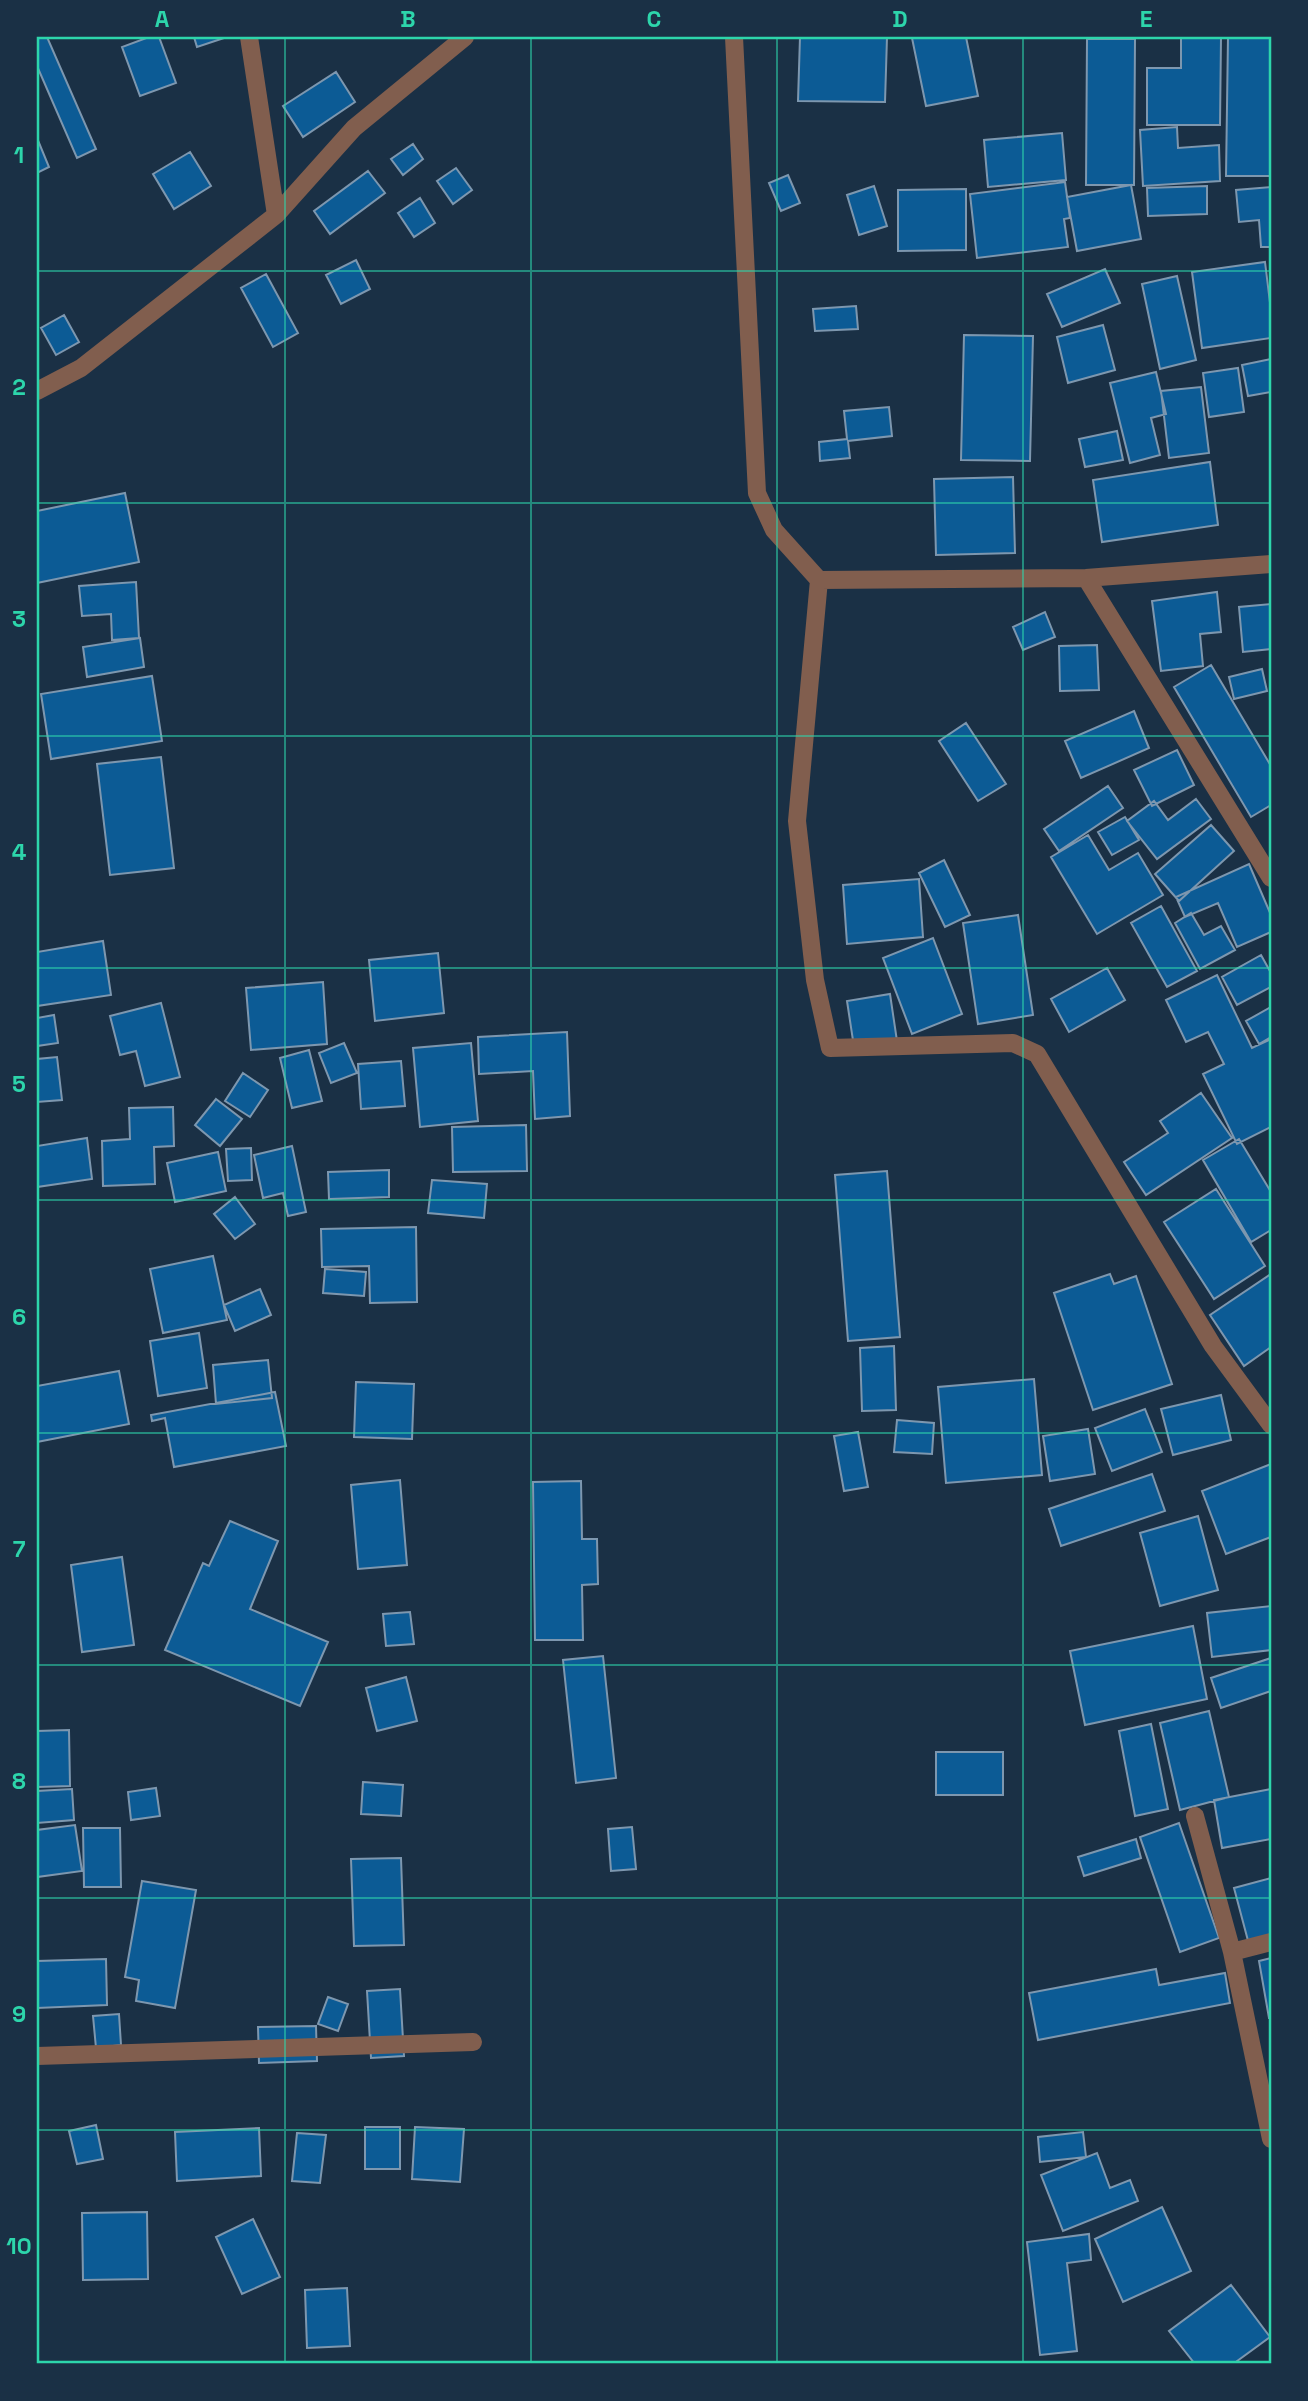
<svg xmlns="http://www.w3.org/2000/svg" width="1308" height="2401" viewBox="0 0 1308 2401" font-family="'Space Grotesk',sans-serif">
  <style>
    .building { fill: #0c5b95; stroke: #7d97af; stroke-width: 2 }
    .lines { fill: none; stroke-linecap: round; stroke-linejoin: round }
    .minor { stroke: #815e4e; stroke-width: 18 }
    .grid { fill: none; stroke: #2dd5ab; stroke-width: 2; stroke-opacity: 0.55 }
    .neatline { fill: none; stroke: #2dd5ab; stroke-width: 2.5 }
    .grid-label { font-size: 23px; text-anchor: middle; font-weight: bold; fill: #2dd5ab }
  </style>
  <rect width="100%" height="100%" fill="#1a3045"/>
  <path class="building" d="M37,37H47L96,149L77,158L37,66Z
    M149,37H159L176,83L140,96L122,47Z
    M194,37H227L197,47Z
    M800,37H887L885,102L798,101Z
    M916,37H966L978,96L926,106L912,38Z
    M1181,37H1221L1220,125H1147V68H1181Z
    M1228,37H1271V176H1226Z
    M1087,39H1135L1134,185H1086Z
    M336,72L355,102L303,137L283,106Z
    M1177,127L1178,148L1219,145L1220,181L1143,186L1140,130Z
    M1062,133L1066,180L988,187L984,140Z
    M37,138L49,167L37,173Z
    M413,144L423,159L403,175L391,159Z
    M190,152L211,186L174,209L153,174Z
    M456,168L472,190L453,204L437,181Z
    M368,171L385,193L330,234L314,211Z
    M788,175L800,203L781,211L769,183Z
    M1065,182L1070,218L1064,219L1068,247L977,258L970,194Z
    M1131,185L1141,239L1077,251L1067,197Z
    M874,186L887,226L859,235L847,195Z
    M1207,186V214L1148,216L1147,188Z
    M1271,187V247H1261L1259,220L1239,222L1236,190Z
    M966,189V250L898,251V190Z
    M420,198L435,223L414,237L398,213Z
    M356,260L370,289L341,304L326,275Z
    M1265,262L1271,311V338L1202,348L1192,272Z
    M1105,269L1120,303L1062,327L1047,294Z
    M266,274L298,333L273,347L241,288Z
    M1177,276L1196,360L1160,369L1142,284Z
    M856,306L858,329L815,331L813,309Z
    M64,315L79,342L56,355L41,328Z
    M1103,325L1115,370L1068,383L1057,337Z
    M964,335L1033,336L1030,461L961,460Z
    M1271,359V392L1248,396L1242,365Z
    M1238,368L1244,412L1209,417L1203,373Z
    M1156,372L1166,414L1151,418L1160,455L1130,463L1110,383Z
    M1201,387L1209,453L1169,458L1161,391Z
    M889,407L892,436L848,441L850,458L820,461L819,442L847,439L844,411Z
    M1117,431L1123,460L1085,467L1079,439Z
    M1210,462L1218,525L1102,542L1093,480Z
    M1013,477L1015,553L936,555L934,479Z
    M125,493L139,562L37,583V511Z
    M136,582L139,638L112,640L111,614L82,616L79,586Z
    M1217,592L1221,632L1200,634L1203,666L1161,671L1152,601Z
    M1271,604V649L1243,652L1239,607Z
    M1045,612L1055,637L1023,650L1013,627Z
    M140,638L144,667L87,677L83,647Z
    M1097,645L1099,690L1060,691L1059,646Z
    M1211,665L1271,766V805L1251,817L1174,687Z
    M1262,669L1267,691L1234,699L1229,677Z
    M152,676L162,741L51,759L41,694Z
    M1134,711L1149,748L1081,778L1065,741Z
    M966,723L1006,784L978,801L939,741Z
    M1177,750L1194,785L1152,806L1134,770Z
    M161,757L174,868L110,875L97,764Z
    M1108,786L1123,808L1059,851L1044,829Z
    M1196,799L1211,819L1157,859L1127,821L1154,801L1168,820Z
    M1125,817L1139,840L1112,855L1098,832Z
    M1211,825L1234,851L1179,901L1155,874Z
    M1088,835L1109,870L1138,853L1163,895L1097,934L1051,857Z
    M944,860L970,915L945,927L919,873Z
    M1249,864L1271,915V932L1237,947L1218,903L1185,917L1176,897Z
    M919,879L923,937L847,944L843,885Z
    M1161,906L1197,971L1167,987L1131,923Z
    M1191,913L1204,935L1221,926L1235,950L1200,969L1175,923Z
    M1018,915L1033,1015L978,1024L963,923Z
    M933,938L962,1014L912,1034L883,958Z
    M103,941L111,995L37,1006V952Z
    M438,953L444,1013L375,1021L369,960Z
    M1261,955L1271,973V987L1237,1005L1222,977Z
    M1107,968L1125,1000L1069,1032L1051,999Z
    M1217,975L1252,1048L1271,1039V1127L1237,1144L1203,1074L1224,1064L1208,1032L1186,1042L1166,1000Z
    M323,982L327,1044L251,1050L246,988Z
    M890,994L897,1041L854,1047L847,1001Z
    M161,1003L180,1077L145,1086L136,1051L120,1055L110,1016Z
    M1271,1007V1037L1259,1044L1246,1021Z
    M54,1015L58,1043L37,1046V1018Z
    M567,1032L570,1116L535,1119L533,1071L479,1074L478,1037Z
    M344,1043L357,1073L331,1083L319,1053Z
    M471,1043L478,1121L420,1127L413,1048Z
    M309,1050L322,1101L292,1108L280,1058Z
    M57,1057L62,1100L37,1102V1059Z
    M401,1061L405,1106L361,1109L358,1064Z
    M243,1073L268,1090L250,1117L225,1101Z
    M1201,1093L1232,1138L1146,1195L1124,1162L1168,1133L1160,1121Z
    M216,1099L242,1119L220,1146L195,1125Z
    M173,1107L174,1146L154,1147L155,1184L103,1186L102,1141L130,1139L129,1108Z
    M526,1125L527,1171L453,1172L452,1127Z
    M87,1138L92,1179L37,1187V1146Z
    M1239,1139L1271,1192V1230L1251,1242L1203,1160Z
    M292,1146L306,1212L288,1216L283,1193L263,1198L254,1155Z
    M251,1148L252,1180L228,1181L226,1149Z
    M218,1152L226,1191L175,1202L167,1163Z
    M389,1170V1197L329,1199L328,1172Z
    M887,1171L900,1337L848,1341L835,1175Z
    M432,1180L487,1184L484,1218L428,1213Z
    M1216,1189L1265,1266L1214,1299L1164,1222Z
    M235,1197L255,1224L235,1239L214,1214Z
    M416,1227L417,1302L370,1303L369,1266L322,1267L321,1229Z
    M213,1256L227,1320L163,1333L150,1269Z
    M325,1269L366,1272L364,1296L323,1293Z
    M1110,1274L1114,1284L1136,1276L1172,1384L1093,1410L1054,1293Z
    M1271,1274V1347L1244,1366L1210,1315Z
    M260,1289L271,1315L235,1331L224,1305Z
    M199,1333L207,1388L158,1396L150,1341Z
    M894,1346L896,1410L862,1411L860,1348Z
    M268,1360L272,1398L216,1404L213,1365Z
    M119,1371L129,1424L37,1442V1386Z
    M1034,1379L1042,1475L946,1483L938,1387Z
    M356,1382L414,1384L412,1439L354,1437Z
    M275,1392L286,1446L174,1467L165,1418L152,1421L151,1415Z
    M1221,1395L1231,1440L1173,1455L1161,1409Z
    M1145,1409L1162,1452L1112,1471L1095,1428Z
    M897,1420L934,1423L932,1454L894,1452Z
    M1088,1429L1095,1474L1050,1481L1043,1436Z
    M858,1432L868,1487L844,1491L834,1436Z
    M1271,1464V1537L1226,1554L1202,1491Z
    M1152,1474L1165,1511L1061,1546L1049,1509Z
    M400,1480L407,1565L358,1569L351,1485Z
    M581,1481L582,1539H597L598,1584L582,1585L583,1640H535L533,1482Z
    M1198,1516L1218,1590L1160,1606L1140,1533Z
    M230,1521L278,1541L250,1609L328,1642L300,1706L165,1650L203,1563L209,1566Z
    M122,1557L134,1645L82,1652L71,1565Z
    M1271,1606V1650L1212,1657L1207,1613Z
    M410,1612L414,1644L386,1646L383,1614Z
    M1193,1626L1207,1699L1085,1725L1070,1651Z
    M603,1656L616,1778L576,1783L563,1660Z
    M1271,1658V1691L1221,1708L1211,1678Z
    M406,1677L417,1721L377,1731L366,1688Z
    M1209,1711L1229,1797L1180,1810L1160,1723Z
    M1151,1724L1168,1809L1135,1816L1119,1731Z
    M69,1730L70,1786L37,1787V1731Z
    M936,1752H1003V1795H936Z
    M363,1782L403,1785L401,1816L361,1814Z
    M156,1788L160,1816L131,1820L128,1792Z
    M72,1789L74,1820L37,1823V1791Z
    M1271,1789V1839L1222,1848L1214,1800Z
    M1179,1823L1219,1938L1180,1952L1140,1837Z
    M75,1825L82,1871L37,1877V1830Z
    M632,1827L636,1869L611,1871L608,1829Z
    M83,1828H120L121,1887H84Z
    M1136,1839L1141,1858L1084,1876L1078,1857Z
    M401,1858L404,1945L354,1946L351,1859Z
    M1271,1878V1947L1251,1952L1234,1888Z
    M142,1881L196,1890L175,2008L136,2001L139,1980L125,1977Z
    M1271,1958V2018H1269L1259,1961Z
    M106,1959L107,2005L37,2008V1961Z
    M1156,1969L1159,1985L1225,1973L1230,2003L1038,2040L1029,1993Z
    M400,1989L404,2056L371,2058L367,1991Z
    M328,1997L348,2004L338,2031L318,2024Z
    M119,2014L121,2045L96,2048L93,2016Z
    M316,2026L317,2061L259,2063L258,2027Z
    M96,2125L103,2159L77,2164L69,2131Z
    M365,2127H400V2169H365Z
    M415,2127L464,2129L460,2182L412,2179Z
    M259,2128L261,2176L177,2181L175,2132Z
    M1083,2132L1086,2157L1040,2162L1038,2137Z
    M297,2133L326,2135L320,2183L292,2181Z
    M1097,2153L1110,2188L1130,2180L1138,2201L1063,2231L1041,2175Z
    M1162,2207L1191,2271L1123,2302L1095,2239Z
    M147,2212L148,2279L83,2280L82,2213Z
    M253,2219L280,2277L242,2294L216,2237Z
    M1089,2234L1091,2260L1067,2263L1077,2351L1040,2355L1027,2242Z
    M1231,2285L1270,2337L1233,2364H1195L1169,2331Z
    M347,2288L350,2346L307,2348L305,2290Z"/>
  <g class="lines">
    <path class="minor" d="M249,37L276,215
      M734,37L757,493L774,530L819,580L797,821L815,980L830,1048L1013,1043L1037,1054L1213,1346L1271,1425
      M37,391L81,368L276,215L354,128L465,37
      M1086,578L1271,878
      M819,580L1086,578L1271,564
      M1195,1816L1232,1952L1271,2139
      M1232,1952L1271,1942
      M37,2056L473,2042"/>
  </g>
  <path class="grid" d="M285,37V2364M531,37V2364M777,37V2364M1023,37V2364M37,271H1271M37,503H1271M37,736H1271M37,968H1271M37,1200H1271M37,1433H1271M37,1665H1271M37,1898H1271M37,2130H1271"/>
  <rect width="1308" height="2401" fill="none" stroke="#1a3045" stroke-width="77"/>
  <rect x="38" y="38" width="1232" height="2324" class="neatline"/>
  <g class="grid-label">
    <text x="162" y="27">A</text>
    <text x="408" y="27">B</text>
    <text x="654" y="27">C</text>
    <text x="900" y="27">D</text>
    <text x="1146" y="27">E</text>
    <text x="19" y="163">1</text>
    <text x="19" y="395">2</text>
    <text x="19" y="627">3</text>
    <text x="19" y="860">4</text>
    <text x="19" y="1092">5</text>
    <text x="19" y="1325">6</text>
    <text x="19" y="1557">7</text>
    <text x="19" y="1789">8</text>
    <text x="19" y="2022">9</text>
    <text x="19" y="2254">10</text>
  </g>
</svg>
